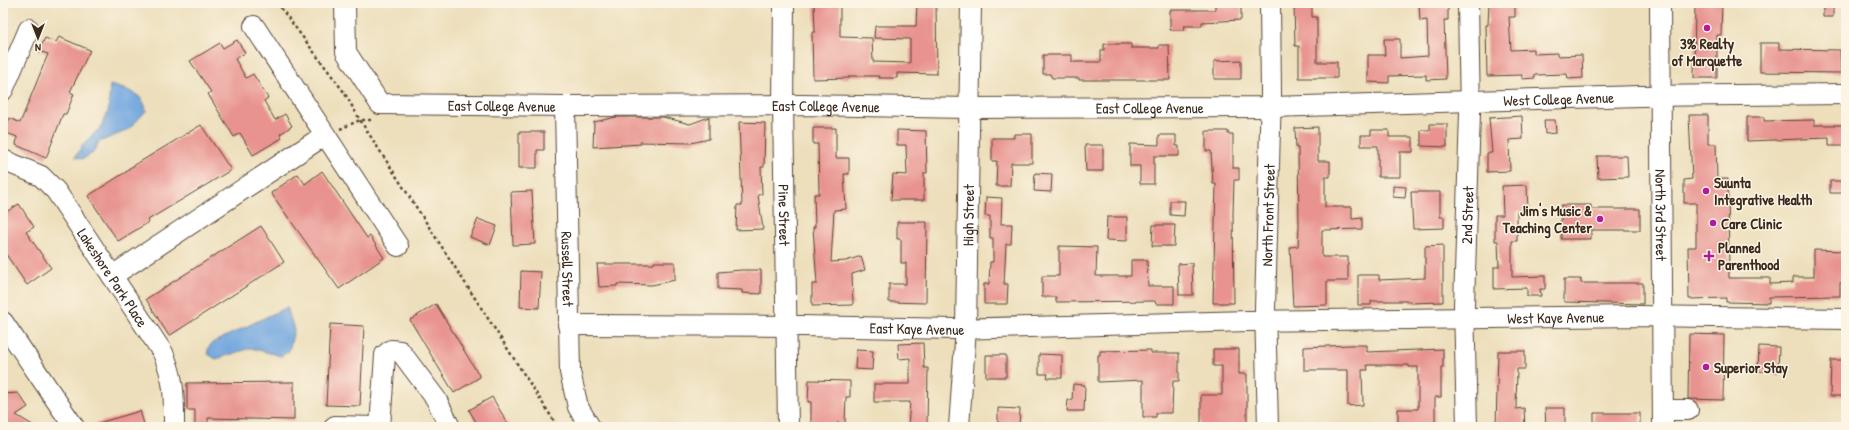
<svg xmlns="http://www.w3.org/2000/svg" width="1849" height="430" viewBox="0 0 1849 430" font-family="'Patrick Hand',sans-serif">
  <style>
    .water { fill: #73a7df; stroke: #57687e }
    .building { fill: #e8938f }
    .lines { fill: none; stroke-linecap: round; stroke-linejoin: round }
    .minor-casing { stroke: #564536; stroke-width: 22 }
    .path { stroke: #564536; stroke-width: 2.5; stroke-dasharray: 3 3; stroke-linecap: butt }
    .minor { stroke: #fff; stroke-width: 20 }
    .poi-dot { fill: #b5179e; stroke: #fcf5e5; stroke-width: 1.5 }
    .labels { text-anchor: middle; dominant-baseline: central; stroke-width: 3; stroke-linejoin: round; paint-order: stroke }
    .poi-label { font-size: 15px; font-weight: bold; fill: #3b2a1e; stroke: #fcf5e5; text-anchor: start }
    .street-label { font-size: 15px; fill: #3b2a1e; stroke: #fcf5e5 }
  </style>
  <rect width="100%" height="100%" fill="#fcf5e5"/>
  <filter id="ink" filterUnits="userSpaceOnUse"><feTurbulence type="fractalNoise" baseFrequency=".025" numOctaves="2"/><feDisplacementMap in="SourceGraphic" scale="8" xChannelSelector="R" yChannelSelector="G"/><feConvolveMatrix kernelMatrix="1 2 1 2 8 2 1 2 1" color-interpolation-filters="sRGB"/></filter>
  <filter id="wash" filterUnits="userSpaceOnUse"><feTurbulence type="fractalNoise" baseFrequency=".012" numOctaves="4" result="noise"/><feDisplacementMap in="SourceGraphic" scale="16" xChannelSelector="R" yChannelSelector="G"/><feGaussianBlur stdDeviation="0.9" result="paint"/><feColorMatrix in="noise" values="0 0 0 0 0 0 0 0 0 0 0 0 0 0 0 0 0 1.4 0 .05"/><feComposite in="paint" operator="in"/></filter>
  <g filter="url(#wash)">
    <rect width="100%" height="100%" fill="#eddfbc"/>
    <path class="water" d="M110,85C126,90 144,92 146,111L128,130L99,142L93,153L83,159L75,157L84,143L100,128L108,112Z
      M287,307L294,330L289,351L281,356L251,348L216,359L208,354V349L212,343Z"/>
    <g id="blocks">
      <path class="building" d="M814,3H840V37L872,38L873,62L910,63V39L874,38L875,26H916L917,3L936,4L937,74L897,73V78H879L880,76H849V78L813,79L812,32H815Z
        M1215,3H1241V20L1202,22V26H1184L1185,30H1170V10H1215Z
        M1294,3H1312V17H1317V62H1337V78H1299V46H1295Z
        M1419,3H1442V7H1448V20H1444L1446,79L1426,80V75L1389,76V83L1368,82V55H1385L1384,39H1400V58L1428,56L1427,20L1420,21Z
        M1489,3H1515V17H1509L1511,50L1534,49V54L1557,53V56L1582,55L1583,78L1568,79L1567,74L1535,75V78L1522,79V75L1487,76L1486,25H1488Z
        M1695,3H1722L1721,35H1717V78H1694Z
        M1823,4H1833V17H1823Z
        M59,37L90,50L70,92L74,94L66,114H63L46,158L16,145L17,137L4,132L10,118L20,123L25,111L48,54L39,51L45,38L56,42Z
        M237,40L245,53L235,59L246,78L253,74L268,98L264,101L275,120L285,114L292,126L280,134L282,138L253,155L240,133L234,137L208,94L211,92L190,61L220,43L223,48Z
        M1760,43H1779V49L1840,50L1841,73L1760,72Z
        M1104,44H1131V48H1159V45H1169L1170,80H1079V78H1052L1050,74H1043V55H1072V62H1101V50H1104Z
        M1241,60V79H1214V61Z
        M1689,115H1708V144H1716L1717,179H1728L1729,278H1770V284L1793,283V277H1814V250L1846,251V283H1840V296L1769,297V303L1726,302V298L1689,299L1688,247H1696V203H1684V180L1692,179Z
        M1522,116L1523,139L1509,140L1510,171L1487,172V153H1492L1489,118Z
        M616,117H663L690,124L709,117V139L691,143L640,142L641,144L593,147L594,122Z
        M1747,117H1764V121L1814,120V125H1846V146H1829V138L1747,141Z
        M1544,120H1555L1556,133L1545,134Z
        M739,122L765,123L764,167H761L762,194L758,195L763,229L736,230L737,205H742Z
        M1430,124H1447V147L1421,146V130H1430Z
        M201,125L231,170L148,220L149,222L118,241L88,196L129,170L128,169Z
        M1318,127V161H1330V177H1325V207H1352V219L1362,218V229L1322,230V257H1348V281H1327V305L1293,306L1290,247L1298,246L1299,227L1298,148H1296L1295,128Z
        M813,128H836V158H849V174H844L846,209L834,210L831,262L846,261L861,256L865,270L852,274L853,305L812,306V284H817L813,227H815L814,194H819L818,144H813Z
        M897,130L926,131L927,173H924V200H891L893,174L907,175L906,145H897Z
        M1371,130H1389V137H1413V152H1400V177H1378V146H1361V135H1371Z
        M1206,131H1228V134H1233V168H1239V180H1234L1233,213L1234,303H1213L1216,184H1213L1211,151H1206Z
        M519,132H544V150H537V168H519Z
        M1014,134H1032V163H1011L1010,186H996L997,161H992V138H1014Z
        M1159,135H1176V146H1179V156H1154V184H1140V166H1130V144L1159,145Z
        M1085,145H1103V171H1086Z
        M1597,156H1627L1628,177L1598,178Z
        M322,171L367,238L370,236L384,258L339,289L271,193L298,174L305,184Z
        M1035,173L1052,174L1051,192L1034,191Z
        M1830,181H1846V193H1830Z
        M1527,185L1528,211H1517V241H1512V277L1545,276V289H1540L1541,296H1527V288L1494,289V267H1499L1498,241H1495V215H1503L1502,186Z
        M1393,186L1406,187L1405,198L1393,197Z
        M532,191L535,244L513,245L511,192Z
        M1411,192H1440V217H1444V228L1413,229Z
        M986,197L1002,198L1001,224H1012L1011,244H1006L1004,284H1008L1007,304H984V284H989L990,262H993V238H990V216H985Z
        M1170,201H1185L1184,216L1170,215Z
        M19,204L34,227L26,232L51,268L27,285L3,250V214Z
        M1561,205H1591V209H1640V230H1591V239H1561Z
        M1107,217H1127V241L1106,240Z
        M478,219L497,226L490,245L470,237Z
        M897,222H927L926,303L889,302V284H906V263H901V239H897Z
        M1153,225H1175L1174,246H1152Z
        M261,226L284,262L169,336L146,299Z
        M1443,245V302L1410,303V301H1371V305H1358V275H1379V280L1425,278V246Z
        M1059,246L1097,247L1096,276H1131V260H1147L1148,286H1174V304H1156L1155,301L1056,302V297H1042V276H1059Z
        M654,262H675V280L652,285L617,284V286L599,287L597,264H654Z
        M1192,263L1193,295H1179L1178,264Z
        M742,270H761V294L742,293V290L718,289V272Z
        M521,271L541,272L539,308L520,307Z
        M1564,279H1581V283H1643V304L1564,302Z
        M436,304L480,377L454,393L410,320Z
        M330,324L364,326L360,406L326,405Z
        M1689,334L1724,335L1723,400L1688,399Z
        M923,343L924,368H928L927,427H908L910,402H874V384H910V358L899,359L898,344Z
        M1350,345H1367V352L1443,349V367H1441V397H1435V427H1398V409H1418V367H1409V365H1367L1368,370H1362L1363,405L1348,406V370H1304V347Z
        M1759,346L1779,347L1778,372L1758,371Z
        M1213,349H1239V374H1247V427H1201V395H1222V366H1213Z
        M856,350L873,351L872,370L855,369Z
        M1151,350V353H1179V381H1173L1172,413H1156V417H1143V380L1098,382V355H1100V351Z
        M1498,351H1525V369H1517L1516,409L1524,408L1525,427H1496Z
        M1039,354L1062,355V378H1047L1048,374H1039Z
        M986,355H1006V377H986Z
        M1831,360H1846V396H1830Z
        M809,380L850,381V397H846L845,423H837V427H811V402H808Z
        M294,382V420L208,418V427H195V410H187V383Z
        M1073,384L1085,385L1084,411H1067L1068,400H1072Z
        M18,393L28,407L16,415L36,427H3V394Z
        M492,397L510,427H479L469,410Z
        M998,408L1020,409L1019,427H998Z
        M1545,408H1565V427H1546Z
        M140,411L145,427H95V424Z
        M1594,413H1640V427H1594Z"/>
    </g>
  </g>
  <g filter="url(#ink)">
    <use href="#blocks" fill-opacity="0" stroke="#564536" stroke-width="1"/>
    <g class="lines">
      <g class="minor-casing">
        <g id="minor">
          <path id="s1" d="M345,3L346,52L380,104L565,106L802,105L968,108L1271,107L1640,96L1846,94"/>
          <path id="s2" d="M784,3L783,105L788,427"/>
          <path id="s3" d="M1660,3L1663,427"/>
          <path d="M254,26L398,246"/>
          <path d="M3,90L29,29"/>
          <path id="s4" d="M565,106L570,372L578,407L590,427"/>
          <path id="s5" d="M3,160L41,176L56,191L163,353C175,381 174,397 174,427"/>
          <path d="M112,276L325,135"/>
          <path d="M3,322L74,427"/>
          <path id="s6" d="M568,325L802,326L954,329L1249,321L1638,316L1846,319"/>
          <path d="M1663,410H1688"/>
          <path d="M335,426L375,427"/>
          <path d="M380,427L385,355L391,350L400,351L436,399L450,427"/>
          <path id="s7" d="M959,427L966,328L971,3"/>
          <path id="s8" d="M1268,427L1265,308L1271,93L1270,3"/>
          <path id="s9" d="M1467,427L1464,305L1470,113L1468,3"/>
        </g>
      </g>
      <path class="path" d="M277,3L344,92L360,120L558,427
        M340,129L360,120H373"/>
      <use href="#minor" class="minor"/>
    </g>
  </g>
  <g class="poi-dot">
    <circle cx="1707" cy="28" r="4"/>
    <circle cx="1706" cy="191" r="4"/>
    <circle cx="1600" cy="219" r="4"/>
    <circle cx="1713" cy="223" r="4"/>
    <path d="M1707 250h4v4h4v4h-4v4h-4v-4h-4v-4h4z"/>
    <circle cx="1706" cy="367" r="4"/>
  </g>
  <g class="labels">
    <g class="poi-label">
      <text x="1707" y="43" text-anchor="middle">3% Realty<tspan x="1707" dy="17">of Marquette</tspan></text>
      <text x="1714" y="182">Suunta<tspan x="1714" dy="17">Integrative Health</tspan></text>
      <text x="1592" y="210" text-anchor="end">Jim's Music &amp;<tspan x="1592" dy="17">Teaching Center</tspan></text>
      <text x="1721" y="223">Care Clinic</text>
      <text x="1718" y="247">Planned<tspan x="1718" dy="17">Parenthood</tspan></text>
      <text x="1714" y="367">Superior Stay</text>
    </g>
    <g class="street-label">
      <text stroke="none"><textPath href="#s1" startOffset="1290">West College Avenue</textPath></text>
      <text stroke="none"><textPath href="#s1" startOffset="233">East College Avenue</textPath></text>
      <text stroke="none"><textPath href="#s1" startOffset="557">East College Avenue</textPath></text>
      <text stroke="none"><textPath href="#s1" startOffset="881">East College Avenue</textPath></text>
      <text stroke="none"><textPath href="#s2" startOffset="212">Pine Street</textPath></text>
      <text stroke="none"><textPath href="#s7" startOffset="212">High Street</textPath></text>
      <text stroke="none"><textPath href="#s8" startOffset="212">North Front Street</textPath></text>
      <text stroke="none"><textPath href="#s9" startOffset="212">2nd Street</textPath></text>
      <text stroke="none"><textPath href="#s3" startOffset="212">North 3rd Street</textPath></text>
      <text stroke="none"><textPath href="#s4" startOffset="163">Russell Street</textPath></text>
      <text stroke="none"><textPath href="#s5" startOffset="166">Lakeshore Park Place</textPath></text>
      <text stroke="none"><textPath href="#s6" startOffset="988">West Kaye Avenue</textPath></text>
      <text stroke="none"><textPath href="#s6" startOffset="349">East Kaye Avenue</textPath></text>
    </g>
  </g>
  <rect width="1849" height="430" fill="none" stroke="#fcf5e5" stroke-width="16"/>
  <g transform="translate(38 38) rotate(180)" stroke="#fcf5e5" stroke-width="3" paint-order="stroke">
  <path d="M0-3L7 15L0 10L-7 15Z" fill="#3b2a1e"/>
  <text y="-6" font-size="11" font-weight="bold" text-anchor="middle" fill="#3b2a1e">N</text>
  </g>
</svg>
